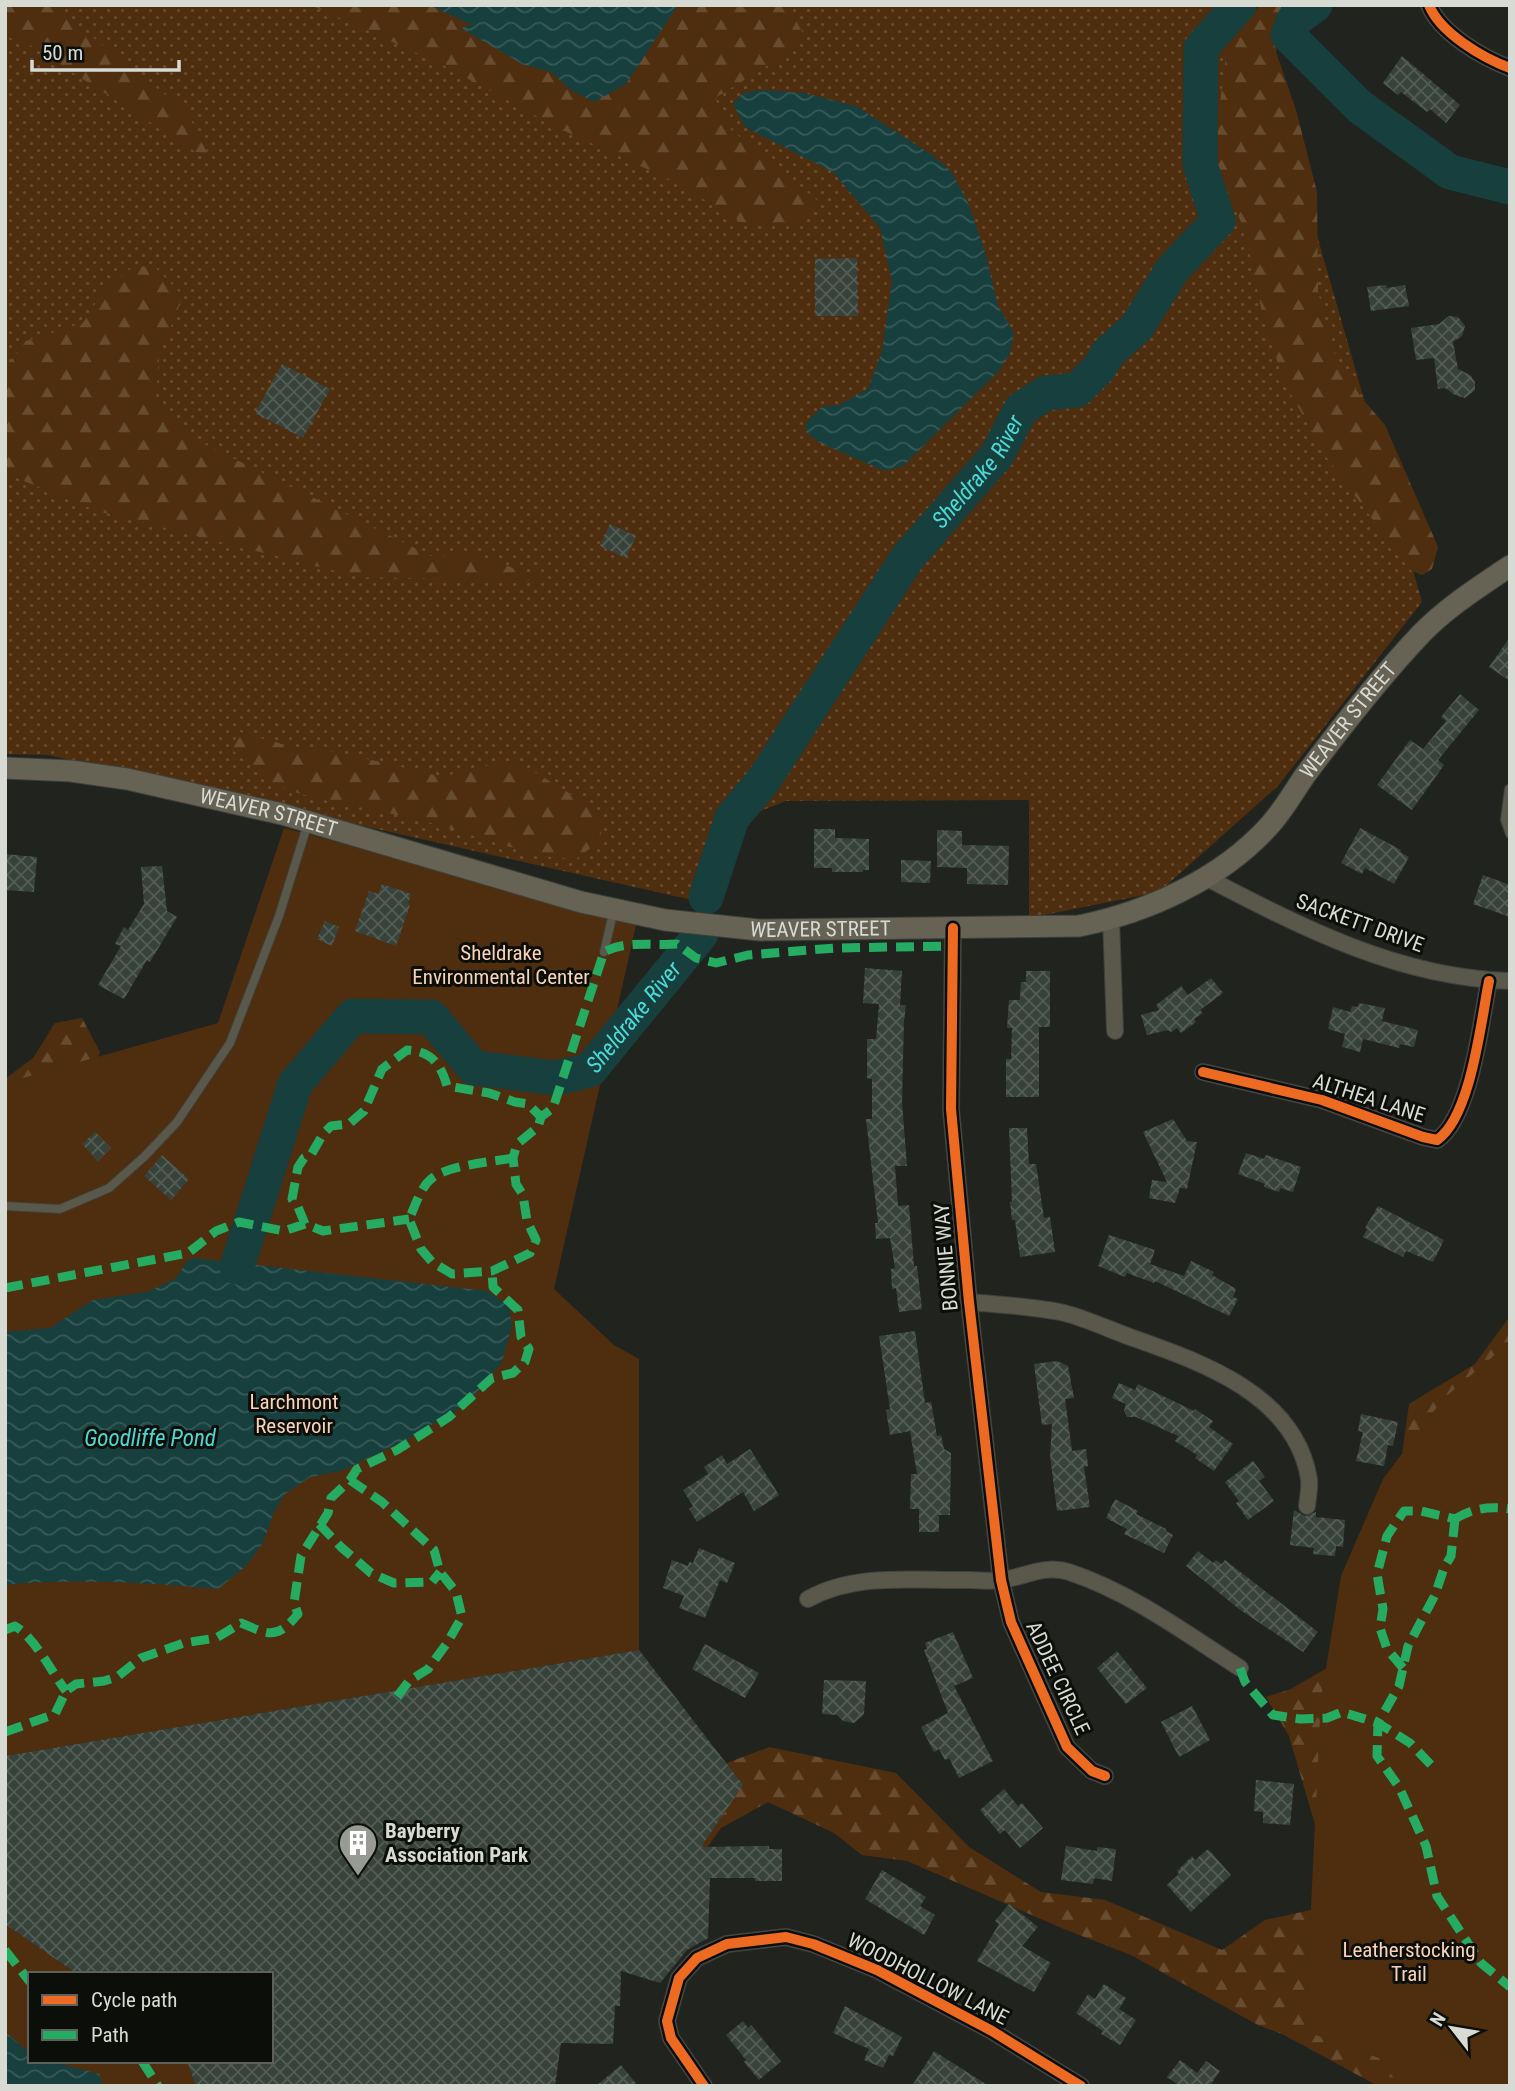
<svg xmlns="http://www.w3.org/2000/svg" width="1515" height="2091" viewBox="0 0 1515 2091" font-family="'Roboto Condensed',sans-serif">
  <style>
    .grass { fill: url(#grass-dots) }
    .forest { fill: url(#forest-firs) }
    .green { fill: #4e2e0e }
    .water { fill: url(#water-waves) }
    .lines { fill: none; stroke-linecap: round; stroke-linejoin: round }
    .river { stroke: #163f3e; stroke-width: 35 }
    .building { fill: url(#building-cross-hatch) }
    .service-casing { stroke: #3e403c; stroke-width: 10 }
    .minor-casing { stroke: #3e403c; stroke-width: 18 }
    .secondary-casing { stroke: #3e403c; stroke-width: 23 }
    .service { stroke: #5a574b; stroke-width: 8 }
    .minor { stroke: #5a574b; stroke-width: 16 }
    .secondary { stroke: #666254; stroke-width: 21 }
    .quiet { stroke: #26ab63; stroke-width: 9; stroke-dasharray: 18 9; stroke-linecap: butt }
    .cycleway-casing { stroke: #0c0f09; stroke-width: 15 }
    .cycleway { stroke: #ed6a23; stroke-width: 10 }
    .labels { text-anchor: middle; dominant-baseline: central; stroke-width: 6; stroke-linejoin: round; paint-order: stroke }
    .street-label { font-size: 21px; fill: #d7dbd3; stroke: #0c0f09 }
    .park-label { font-size: 21px; fill: #fad3b4; stroke: #0c0f09 }
    .poi-label { font-size: 21px; font-weight: bold; fill: #d7dbd3; stroke: #0c0f09; text-anchor: start }
    .water-label { font-size: 23px; font-style: italic; fill: #49dad7; stroke: #0c0f09 }
  </style>
  <defs>
    <pattern id="grass-dots" width="8" height="8" patternUnits="userSpaceOnUse" patternTransform="scale(1.75)"><rect width="8" height="8" fill="#4e2e0e"/><path d="M2 2h.1M6 6h.1" fill="none" stroke="#674c30" stroke-width="1.8" stroke-linecap="round"/></pattern>
    <pattern id="forest-firs" width="22" height="20" patternUnits="userSpaceOnUse" patternTransform="scale(1.75)"><rect width="22" height="20" fill="#4e2e0e"/><path d="M5 1l3.5 6h-7zM16 11l3.5 6h-7z" fill="#674c30"/></pattern>
    <pattern id="water-waves" width="16" height="10" patternUnits="userSpaceOnUse" patternTransform="scale(1.75)"><rect width="16" height="10" fill="#163f3e"/><path d="M0 5q4-4 8 0t8 0" fill="none" stroke="#375a59"/></pattern>
    <pattern id="building-cross-hatch" width="8" height="8" patternUnits="userSpaceOnUse" patternTransform="scale(1.75)"><rect width="8" height="8" fill="#37423b"/><path d="M0 0l8 8M0 8l8-8" fill="none" stroke="#535d56"/></pattern>
  </defs>
  <rect width="100%" height="100%" fill="#21241e"/>
  <path class="grass" d="M5,5H1251L1422,602L1278,786L1159,892L1029,918V800L786,801L746,817L719,906L48,755L5,754Z"/>
  <path class="forest" d="M5,5H52L187,112L213,163L30,45L5,36Z
    M311,5H429L473,25L462,29L522,64L551,72L571,90L626,84L678,5H787L804,35L775,61L715,98L729,128L818,201L795,225H746L673,181L554,126L443,65Z
    M1260,5H1280L1283,11L1276,52L1296,110L1317,192L1318,291L1333,351L1360,396L1385,425L1438,547L1432,569L1422,575L1410,570L1327,458L1285,384L1264,322L1245,231L1213,159L1227,48L1243,24Z
    M134,266L155,267L183,296L159,357L156,402L184,434L431,556L472,554L552,581L359,577L97,511L7,474L5,470V368L26,341L83,323L103,291Z
    M240,732L292,747L338,752L443,777L477,767L511,763L536,773L604,814L600,841L576,859L540,856L418,819L314,798L275,786L230,748Z
    M82,1018L100,1052L91,1077L5,1170V1079L33,1058L55,1023Z
    M1510,1316V2086H1378L1284,2035L1258,2025L1131,1955L1064,1929L907,1861L862,1855L834,1833L768,1802L721,1828L699,1859L684,1779L769,1747L896,1773L969,1847L1041,1892L1105,1900L1222,1950L1265,1920L1324,1907L1329,1872L1289,1736L1266,1697L1291,1689L1346,1657L1400,1469L1409,1404L1475,1364Z"/>
  <path class="green" d="M284,828L637,921L554,1289L614,1345L639,1359V1650L5,1756V1083L218,1023Z
    M1510,1342V2086H1400L1379,2058L1305,2031L1321,1699L1341,1576L1383,1479L1443,1399Z
    M5,1924L77,1974H30V2061H187L196,2086H5Z"/>
  <path class="water" d="M429,5H678L626,84L594,102L571,90L551,72L522,64L461,28L472,25Z
    M761,90L804,93L856,106L929,153L951,171L968,203L985,252L998,306L1014,333L1010,353L998,372L903,466L885,471L820,443L806,432V423L822,407L839,405L868,389L882,351L892,281L880,228L833,172L745,127L733,104L743,93Z
    M193,1258L487,1291L509,1306L512,1325L502,1362L468,1403L406,1440L341,1471L310,1477L285,1494L274,1512L263,1543L246,1566L218,1589C147,1583 77,1578 5,1585V1332L50,1328L93,1300L147,1292L175,1279L187,1261Z
    M5,2032L30,2053V2061H49L99,2074L103,2086H5Z"/>
  <g class="lines">
    <g class="river">
      <path d="M1315,5L1294,20L1288,35L1360,107L1450,172L1510,187"/>
      <path id="s1" d="M706,897L732,818L763,781L908,557L997,455L1021,409L1046,393L1077,390L1099,368L1108,353L1137,327L1172,270L1218,221L1200,164L1201,48L1239,5"/>
      <path id="s2" d="M237,1267L295,1084L353,1016L431,1017L474,1068L556,1078L590,1070L701,934"/>
    </g>
  </g>
  <path class="building" d="M1402,56L1460,105L1446,123L1430,109L1427,112L1401,92L1398,95L1383,83Z
    M857,258L858,316H815V259Z
    M1386,285L1387,288L1405,285L1409,306L1371,311L1367,287Z
    M1449,316L1458,317L1465,326L1462,336L1453,342L1458,369L1470,375L1475,382V390L1465,398L1455,395L1445,388L1438,389L1434,358L1416,360L1411,328L1439,324Z
    M282,364L330,389L303,438L255,413Z
    M610,524L636,536L626,558L600,546Z
    M1510,637V681L1489,667Z
    M1460,694L1479,710L1438,760L1444,765L1412,810L1377,785L1410,740L1423,749L1446,721L1441,717Z
    M1360,828L1401,850L1400,852L1409,857L1394,884L1365,868L1362,874L1341,863Z
    M814,829H835V838L869,839V870H863V872H832V868H814Z
    M937,830L962,831V845L1009,846L1008,885L967,884V868L937,867Z
    M5,854L37,857L34,892L5,890Z
    M901,860L931,861L930,883L901,882Z
    M162,866L167,911L177,917L150,962L147,960L124,999L98,985L121,946L115,944L124,927L128,930L144,904L141,867Z
    M1483,875L1510,885V917L1473,904Z
    M382,884L411,894L408,904L410,905L396,946L355,931L369,891L378,894Z
    M325,921L339,927L332,946L317,939Z
    M865,968L902,971L900,1005H906L904,1021L902,1102L907,1166H895L898,1206L909,1205L914,1266H917L922,1309L899,1312L896,1288L892,1289L891,1269L895,1268L890,1238L876,1239L875,1223H878L866,1119H872V1079L867,1078V1039H876L879,1004L863,1003Z
    M1026,971H1050V1027H1039V1097H1006V1059H1011L1012,1028H1007L1009,1000H1020L1021,982H1026Z
    M1211,978L1223,993L1200,1010L1203,1013L1194,1019L1196,1022L1181,1033L1177,1028L1171,1032L1168,1030L1147,1035L1141,1015L1159,1010L1156,1005L1181,986L1188,995Z
    M1359,1003L1385,1008L1382,1021L1418,1030L1414,1047L1400,1044L1399,1048L1363,1039L1360,1052L1342,1047L1345,1034L1328,1029L1333,1007L1350,1012L1352,1006L1358,1007Z
    M1173,1119L1187,1141L1197,1142L1187,1189L1180,1188L1175,1203L1149,1198L1152,1180L1167,1182L1143,1132Z
    M1009,1128H1027L1029,1164H1036L1044,1218L1050,1217L1055,1252L1020,1257L1015,1220H1012L1010,1202H1012Z
    M95,1132L111,1148L98,1161L82,1144Z
    M1246,1153L1264,1159L1266,1155L1301,1167L1293,1192L1280,1188L1279,1192L1264,1187L1265,1184L1238,1174Z
    M162,1155L189,1179L171,1200L144,1176Z
    M1378,1206L1444,1240L1433,1262L1406,1251L1403,1257L1363,1237L1367,1229L1365,1228Z
    M1109,1235L1155,1250L1150,1264L1184,1276L1191,1261L1214,1272L1212,1275L1236,1289L1233,1297L1238,1299L1229,1316L1155,1281L1154,1283L1127,1273L1125,1277L1098,1266Z
    M915,1331L925,1403L931,1402L937,1436L941,1435L944,1449L951,1453L950,1515H939V1532H919V1509H910L911,1474H917L910,1431L890,1435L886,1410L890,1409L879,1336Z
    M1057,1361L1068,1366L1074,1398L1065,1399L1072,1451L1086,1449L1088,1466L1084,1467L1090,1507L1057,1511L1050,1455L1052,1424L1042,1425L1034,1364Z
    M1119,1383L1135,1390L1138,1384L1194,1411L1195,1409L1213,1421L1209,1427L1233,1444L1214,1471L1195,1458L1197,1455L1175,1441L1178,1436L1136,1417H1127L1124,1411L1126,1404L1112,1398Z
    M1361,1414L1398,1422L1393,1446L1388,1445L1384,1466L1356,1461L1363,1432L1358,1431Z
    M750,1449L779,1495L754,1511L743,1492L697,1522L689,1509L693,1506L683,1490L708,1474L704,1467L722,1455L727,1464Z
    M1253,1461L1265,1477L1259,1481L1274,1501L1248,1520L1236,1503L1239,1501L1225,1482Z
    M1115,1499L1138,1511L1136,1514L1166,1529V1531L1173,1535L1164,1553L1124,1534L1127,1529L1106,1518Z
    M1294,1510L1305,1516L1316,1512V1517L1345,1520L1343,1547L1336,1546L1335,1556L1313,1554L1314,1548L1290,1545Z
    M699,1548L735,1563L727,1583L720,1580L705,1618L679,1608L684,1596L663,1588L672,1560L688,1566L689,1562L693,1563Z
    M1198,1551L1213,1563L1216,1560L1222,1564L1225,1560L1318,1632L1303,1652L1239,1609L1186,1566Z
    M953,1632L973,1678L954,1686L993,1761L959,1778L949,1758L945,1760L939,1749L934,1752L921,1727L948,1713L924,1650L927,1649L925,1643Z
    M705,1644L759,1673L745,1698L692,1669Z
    M639,1650L743,1785L701,1847L769,1846V1849H782V1881H755V1878H710L708,1938L687,1950L660,1983L621,1971L620,2006H615L613,2044L561,2043L555,2086H196L187,2061H271V1974H77L5,1924V1756Z
    M1117,1651L1147,1688L1126,1704L1097,1668Z
    M824,1680L866,1681L864,1714L854,1723L843,1721L837,1715L822,1714Z
    M1192,1706L1210,1740L1179,1757L1161,1722Z
    M1256,1780L1294,1784L1290,1825L1263,1823V1812L1254,1811Z
    M1004,1789L1018,1806L1022,1803L1043,1828L1020,1848L1005,1830L1000,1834L980,1810Z
    M1066,1846L1097,1851V1847L1116,1849L1112,1881L1094,1878L1093,1884L1061,1880Z
    M1208,1849L1231,1875L1191,1912L1167,1885L1179,1874L1177,1871L1192,1856L1195,1860Z
    M882,1870L926,1897L920,1906L935,1915L924,1935L865,1899Z
    M1009,1904L1038,1927L1022,1946L1051,1963L1034,1992L977,1961L999,1924L995,1921Z
    M1104,1984L1126,1998L1119,2009L1136,2020L1120,2045L1101,2034L1103,2031L1076,2013L1088,1994L1095,1999Z
    M845,2006L902,2037L893,2056L889,2055L883,2068L864,2060L869,2049L833,2033Z
    M743,2021L748,2028L751,2025L781,2061L759,2080L744,2062L746,2060L726,2035Z
    M934,2051L948,2060L989,2086H912Z
    M1180,2060L1197,2073L1206,2061L1220,2071L1211,2084L1214,2086H1180L1167,2077Z
    M621,2065L638,2086H596Z"/>
  <g class="lines">
    <g class="service-casing">
      <path id="service" d="M1509,789L1505,820L1510,834
        M604,952L614,909
        M5,1206L60,1209L109,1188L145,1156L177,1122L230,1043L279,916L308,823"/>
    </g>
    <g class="minor-casing">
      <path id="minor" d="M1429,5C1440,33 1483,58 1510,68
        M1205,877C1301,927 1399,978 1510,981
        M1111,919L1115,1031
        M953,928L951,1109L969,1302L1001,1580L1011,1622L1067,1747L1092,1771L1105,1776
        M1203,1072L1322,1100L1423,1137L1437,1140C1471,1117 1481,1021 1489,981
        M969,1302C999,1305 1030,1306 1060,1312C1083,1317 1108,1329 1130,1337C1201,1362 1295,1394 1309,1479C1310,1487 1308,1497 1307,1506
        M808,1599C856,1572 916,1581 970,1580C980,1580 991,1582 1002,1580C1025,1577 1045,1564 1069,1572C1132,1593 1185,1633 1240,1668
        M704,2086L671,2038L667,2021L679,1978L697,1958L727,1944L786,1937L813,1944L877,1970L992,2031L1081,2086"/>
    </g>
    <g class="secondary-casing">
      <g id="secondary">
        <path id="s3" d="M5,768L71,771L127,779L282,814L581,902L665,920L759,930L1079,926C1148,912 1221,879 1269,826C1283,811 1294,791 1306,774C1342,726 1380,677 1421,634C1447,607 1479,587 1510,566"/>
      </g>
    </g>
    <use href="#service" class="service"/>
    <use href="#minor" class="minor"/>
    <use href="#secondary" class="secondary"/>
    <path class="quiet" d="M513,1158C492,1162 447,1165 431,1179C420,1188 415,1207 409,1219L421,1249L432,1262L452,1274L492,1271L530,1253L536,1240L527,1221L523,1195L516,1184L513,1158L517,1144L538,1127L541,1117L553,1108L604,952C625,940 654,946 677,944L696,958L716,963L748,955L835,948L953,946
      M305,1224L298,1207L292,1199L298,1167L304,1158L311,1155L323,1134L331,1126L349,1124L364,1111L382,1069L407,1050C431,1051 441,1064 447,1086L489,1093L515,1102L528,1104L541,1117
      M5,1288L188,1253L216,1231L239,1222L284,1231L305,1224L323,1231L409,1219
      M350,1480L382,1502L434,1550L440,1572L456,1592L462,1617L447,1643L428,1669L409,1681L393,1702
      M1455,1519L1451,1556L1444,1568L1435,1595L1408,1646L1399,1686L1378,1723L1377,1756L1399,1787L1426,1846L1437,1896L1481,1963L1510,1987
      M1455,1519C1473,1508 1490,1506 1510,1509
      M319,1524L341,1547L371,1573L394,1583L432,1582L440,1572
      M5,1630L15,1626C35,1638 51,1671 66,1691
      M1240,1668L1245,1682L1273,1715L1300,1719L1327,1718L1342,1712L1378,1723L1410,1743L1433,1767
      M1403,1668L1387,1649L1380,1628L1383,1609L1377,1574L1387,1536L1404,1511H1421L1455,1519
      M5,1732L55,1714L66,1691L76,1684L104,1681L117,1677L141,1658L184,1643L216,1638L241,1623C269,1635 277,1640 298,1614L294,1603L301,1556L328,1513L331,1498L350,1480L357,1469L397,1450L449,1417L492,1378L513,1373L525,1362L529,1349L521,1337L518,1310L493,1287L492,1271
      M5,1950L30,1982
      M142,2061L158,2086"/>
    <g class="cycleway-casing">
      <path id="cycleway" d="M1429,5C1440,33 1483,58 1510,68
        M953,928L951,1109L969,1302L1001,1580L1011,1622L1067,1747L1092,1771L1105,1776
        M1203,1072L1322,1100L1423,1137L1437,1140C1471,1117 1481,1021 1489,981
        M704,2086L671,2038L667,2021L679,1978L697,1958L727,1944L786,1937L813,1944L877,1970L992,2031L1081,2086"/>
    </g>
    <use href="#cycleway" class="cycleway"/>
  </g>
  <defs>
    <g id="building-pin" transform="scale(2.0125)"><path d="M0 17L-7.5 6A9.5 9.5 0 1 1 7.5 6Z" fill="#979b94" stroke="#0c0f09"/><path d="M-4-6H4V6H1V3H-1V6H-4ZM-2.5-4.3h1.7v1.8h-1.7ZM.8-4.3h1.7v1.8H.8ZM-2.5-1h1.7V.8h-1.7ZM.8-1h1.7V.8H.8Z" fill="#fff"/></g>
  </defs>
  <g fill-rule="evenodd">
    <use href="#building-pin" x="358" y="1843"/>
  </g>
  <g class="labels">
    <g class="street-label">
      <text stroke="none"><textPath href="#s3" startOffset="1444">WEAVER STREET</textPath></text>
      <text stroke="none"><textPath href="#s3" startOffset="268">WEAVER STREET</textPath></text>
      <text transform="translate(1360 923) rotate(20)">SACKETT DRIVE</text>
      <text stroke="none"><textPath href="#s3" startOffset="835">WEAVER STREET</textPath></text>
      <text transform="translate(1369 1098) rotate(18)">ALTHEA LANE</text>
      <text transform="translate(946 1257) rotate(-95)">BONNIE WAY</text>
      <text transform="translate(1058 1678) rotate(65)">ADDEE CIRCLE</text>
      <text transform="translate(928 1979) rotate(27)">WOODHOLLOW LANE</text>
    </g>
    <g class="park-label">
      <text x="501" y="953">Sheldrake<tspan x="501" dy="24">Environmental Center</tspan></text>
      <text x="294" y="1402">Larchmont<tspan x="294" dy="24">Reservoir</tspan></text>
      <text x="1409" y="1950">Leatherstocking<tspan x="1409" dy="24">Trail</tspan></text>
    </g>
    <g class="poi-label">
      <text x="385" y="1831">Bayberry<tspan x="385" dy="24">Association Park</tspan></text>
    </g>
    <g class="water-label">
      <text stroke="none"><textPath href="#s1" startOffset="509">Sheldrake River</textPath></text>
      <text stroke="none"><textPath href="#s2" startOffset="612">Sheldrake River</textPath></text>
      <text x="150" y="1438">Goodliffe Pond</text>
    </g>
  </g>
  <rect width="1515" height="2091" fill="none" stroke="#d7dbd3" stroke-width="14"/>
  <rect x="28" y="1972" width="245" height="91" fill="#0c0f09" stroke="#5d615a" stroke-width="2"/>
  <rect x="42" y="1995" width="35" height="10" fill="#ed6a23" stroke="#5d615a" stroke-width="2"/>
  <text x="91" y="2007" font-size="21" fill="#d7dbd3">Cycle path</text>
  <rect x="42" y="2030" width="35" height="10" fill="#26ab63" stroke="#5d615a" stroke-width="2"/>
  <text x="91" y="2042" font-size="21" fill="#d7dbd3">Path</text>
  <g transform="translate(1452 2028) rotate(301)" stroke="#0c0f09" stroke-width="5" paint-order="stroke">
  <path d="M0-5L12 26L0 18L-12 26Z" fill="#d7dbd3"/>
  <text y="-10" font-size="19" font-weight="bold" text-anchor="middle" fill="#d7dbd3">N</text>
  </g>
  <path d="M32 60v10h147v-10" fill="none" stroke="#d7dbd3" stroke-width="3.5"/>
  <text x="42" y="60" font-size="21" fill="#d7dbd3" stroke="#0c0f09" stroke-width="5" paint-order="stroke">50 m</text>
</svg>
